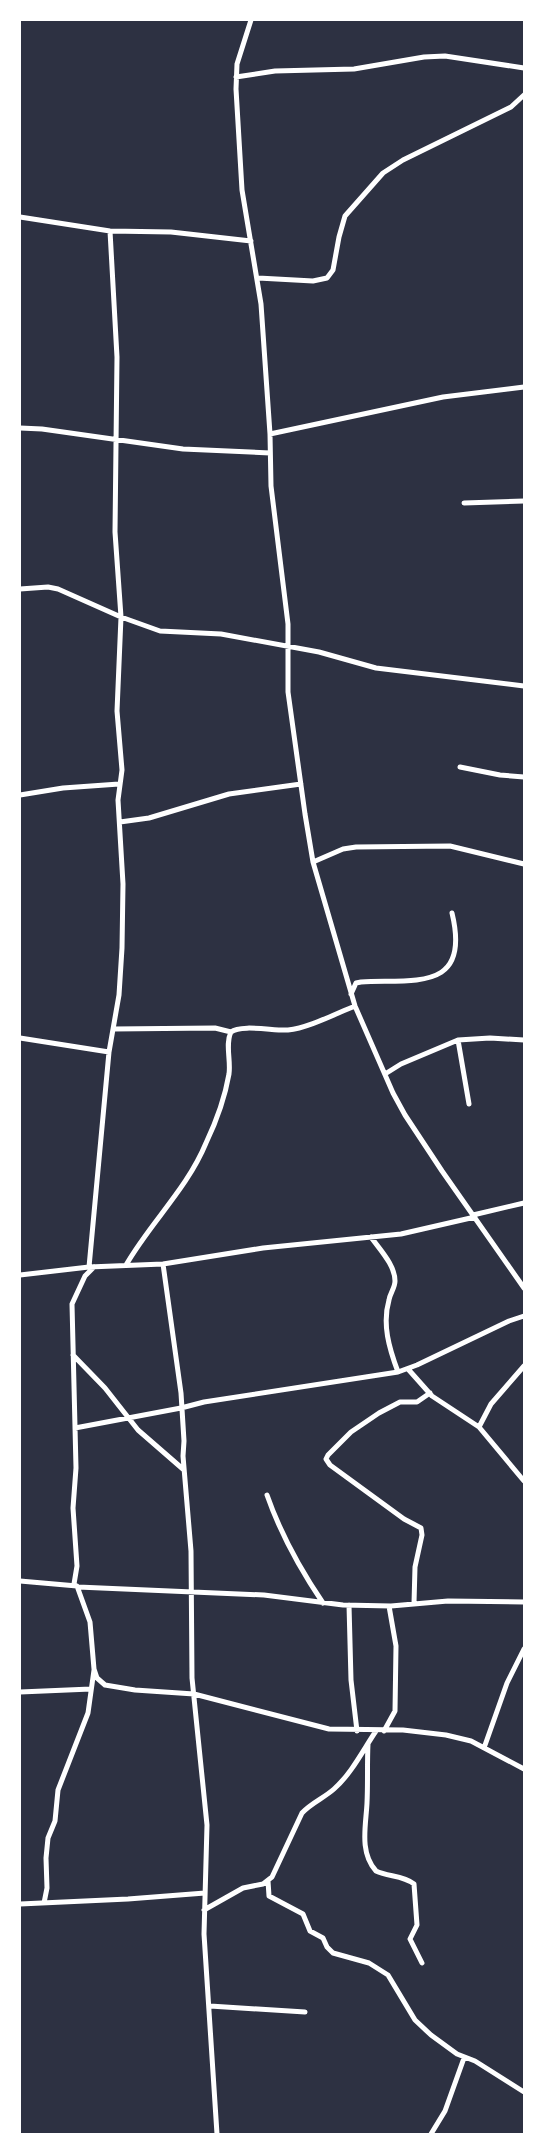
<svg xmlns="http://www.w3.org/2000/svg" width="544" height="2154" viewBox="0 0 544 2154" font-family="Lora,serif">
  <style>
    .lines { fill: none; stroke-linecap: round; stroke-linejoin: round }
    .minor { stroke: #fff; stroke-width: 5 }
  </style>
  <rect width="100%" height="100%" fill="#2d3142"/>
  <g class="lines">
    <path class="minor" d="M251,20L237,64L236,89L242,190L261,304L270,434L271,486L288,624V692L305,814L313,862L355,1006L393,1093L405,1115L442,1171L524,1288
      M236,77L275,71L354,69L424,57L445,56L524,68
      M20,217L110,231L171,232L251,241
      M258,278L313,281L327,278L333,270L339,237L345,216L383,173L403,160L511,107L524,95
      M20,428L42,429L183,449L270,453
      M270,434L443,397L524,387
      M464,503L524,501
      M20,589L48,587L58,589L121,617L160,631L221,634L319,652L376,668L524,686
      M460,767L500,775L524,777
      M20,795L63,788L119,784
      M120,822L149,818L229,794L301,784
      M313,862L343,849L356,847L450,846L524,864
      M351,994L356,983L361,982C415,979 471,992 452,913
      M113,1029L215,1028L231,1032
      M20,1038L109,1052
      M458,1040L469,1104
      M385,1074L401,1064L458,1040L490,1038L524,1040
      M473,1215L524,1203
      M371,1237C380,1250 395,1265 395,1281C395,1288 390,1293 389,1300C382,1324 389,1348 398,1372
      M163,1264L181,1393L184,1441L183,1456L191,1551L192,1678L207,1825L204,1934L217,2134
      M126,1265C150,1223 187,1189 206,1143C216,1122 225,1097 229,1074C231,1060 225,1044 231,1032C241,1024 274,1031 288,1030C308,1028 335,1014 355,1006
      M89,1267L109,1052L119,995L122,948L123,884L118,800L122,770L117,711L121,617L115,532L117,357L110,231
      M20,1275L89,1267L163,1264L263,1248L401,1234L475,1217
      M73,1355L105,1388L138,1430L184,1470
      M408,1369L432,1396L479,1427L524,1481
      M479,1427L491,1404L524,1366
      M75,1428L181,1408L204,1402L398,1372L417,1365L509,1321L524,1316
      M267,1495C281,1535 300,1569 323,1603
      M20,1581L77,1586L90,1622L94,1669L97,1678L105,1685L135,1690L194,1694L329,1729L403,1730L446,1735L471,1741L524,1769
      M74,1584L77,1566L73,1508L76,1468L72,1304L85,1276L94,1267
      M78,1587L264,1595L343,1605L391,1606L448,1601L524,1602
      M414,1603L415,1567L422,1535L421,1528L404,1519L330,1465L326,1459L328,1455L351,1432L379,1413L400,1402H417L430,1393
      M349,1605L351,1680L357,1731
      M20,1692L91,1689
      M384,1731L395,1711L396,1646L389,1606
      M368,1744C367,1764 368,1783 367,1803C366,1825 359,1852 376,1871C388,1877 403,1875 414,1884L417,1925L410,1939L422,1963
      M484,1748L507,1683L524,1649
      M268,1881L269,1896L303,1914L310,1931L323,1938L327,1947L333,1953L369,1963L388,1975L415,2020L431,2035L457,2054L475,2061L524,2092
      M44,1903L47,1888L46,1858L48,1838L55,1821L58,1790L88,1713L94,1670
      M20,1904L128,1899L205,1893
      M204,1910L243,1888L263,1884L272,1877L302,1813C311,1803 324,1798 334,1789C352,1773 363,1750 376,1731
      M210,2006L305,2012
      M431,2134L445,2111L464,2058"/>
  </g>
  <rect width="544" height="2154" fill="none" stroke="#ffffff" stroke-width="42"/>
</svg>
